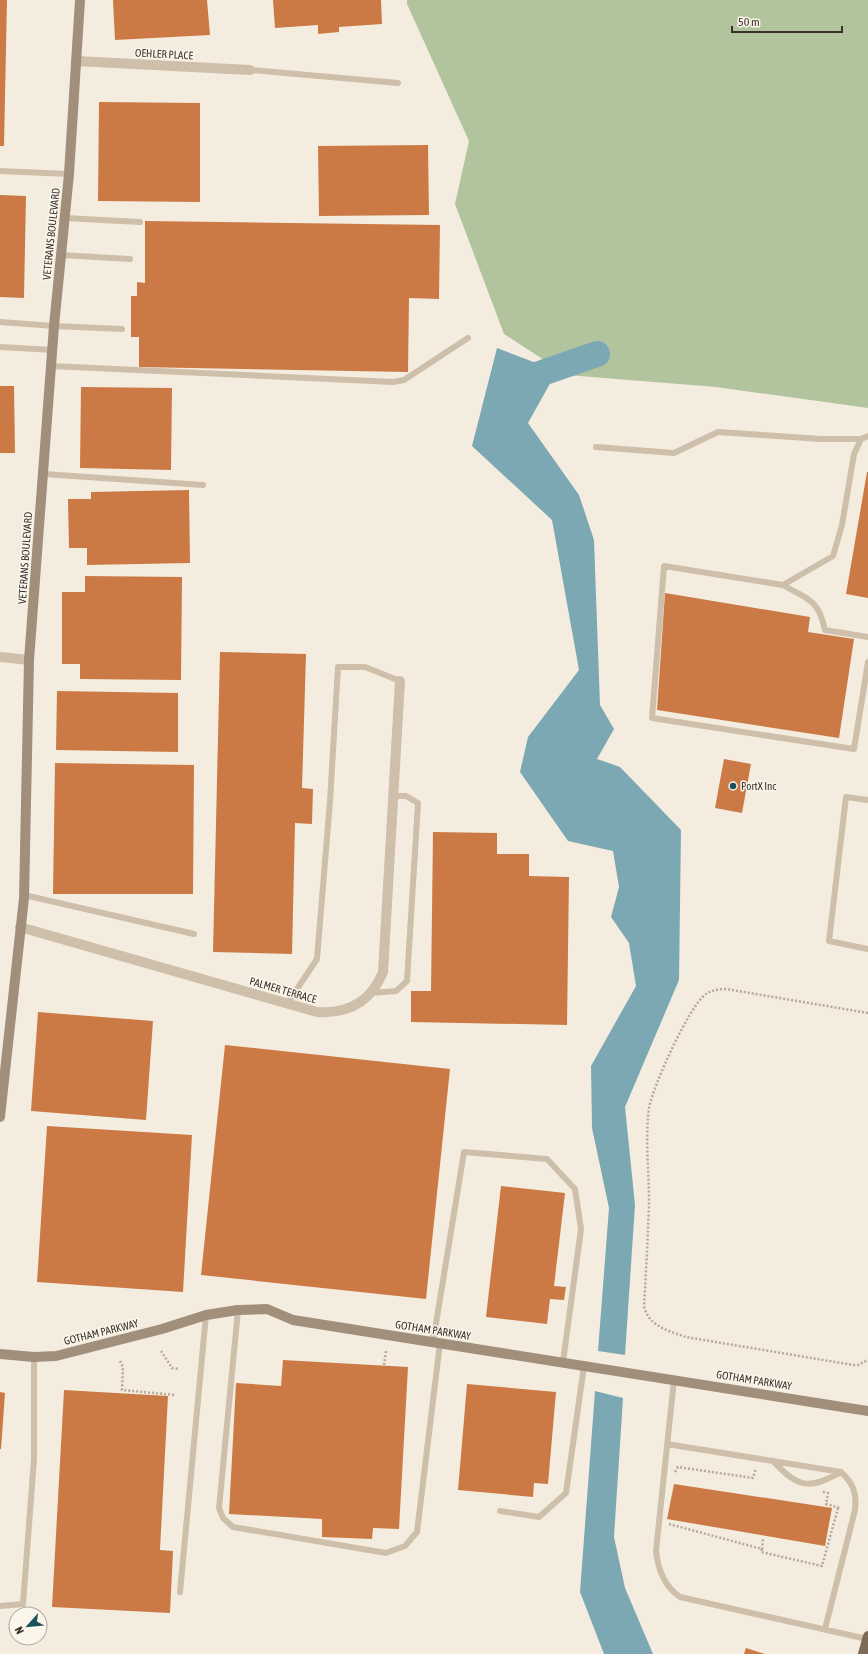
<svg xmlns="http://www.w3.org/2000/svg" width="868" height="1654" viewBox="0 0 868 1654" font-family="'Asap Condensed',sans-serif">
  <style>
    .green { fill: #b1c49e }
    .water { fill: #7ca8b3 }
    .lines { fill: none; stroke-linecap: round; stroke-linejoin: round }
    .river { stroke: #7ca8b3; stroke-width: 26 }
    .building { fill: #cb7a46 }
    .path { stroke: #b9a994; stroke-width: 2.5; stroke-dasharray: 2 2; stroke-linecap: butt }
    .lane { stroke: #cdbfaa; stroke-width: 6 }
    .street { stroke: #cdbfaa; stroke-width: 10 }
    .secondary { stroke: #a18e7b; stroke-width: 10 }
    .primary { stroke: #7d6b5a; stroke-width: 10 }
    .poi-dot { fill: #1d505e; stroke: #fbf6ec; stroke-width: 1.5 }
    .labels { text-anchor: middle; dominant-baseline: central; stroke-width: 3; stroke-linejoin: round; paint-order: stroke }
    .street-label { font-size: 11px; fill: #3a312a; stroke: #fbf6ec }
    .poi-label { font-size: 11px; fill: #3a312a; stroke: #fbf6ec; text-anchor: start }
  </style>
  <rect width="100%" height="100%" fill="#f4eddf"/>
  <path class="green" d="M407,0H868V408L716,387L567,375L504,334L455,204L469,141L407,4Z"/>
  <path class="water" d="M497,348L557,371L528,423L579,495L594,540L600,705L614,729L597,759L620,767L681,830L679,980L625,1107L635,1205L625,1355L598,1351L609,1208L592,1128L591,1066L636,986L629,943L611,917L619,887L613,851L568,841L520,772L528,737L579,670L552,520L472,446Z
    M595,1391L623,1398L614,1537L625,1588L653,1654H604L580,1592Z"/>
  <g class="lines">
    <path class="river" d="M519,381L597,354"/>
  </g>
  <path class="building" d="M0,0H7L4,146H0Z
    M113,0H207L210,35L115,40Z
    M273,0H381L382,24L339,27V32L318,34V25L275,28Z
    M99,102L200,103V202L98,201Z
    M428,145L429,215L319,216L318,146Z
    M0,195L26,196L24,298L0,297Z
    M145,221L440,225L439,299L409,298L408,372L139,367V337H131V296H137V282L145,283Z
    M0,386H14L15,453H0Z
    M81,387L172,388L171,470L80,468Z
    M867,472H868V598L846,594Z
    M189,490L190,563L87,565V548H69L68,499H91V492Z
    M85,576L182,577L181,680L80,679V664H62V592H85Z
    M665,593L810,617L808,632L854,639L839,738L657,710Z
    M220,652L306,654L302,788L313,789L312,824L295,823L292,954L213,952Z
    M57,691L178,693V752L56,750Z
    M724,759L751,764L742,813L715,808Z
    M55,763L194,765L193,894H53Z
    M433,832L497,833V854H529V876L569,877L567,1025L411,1022V991H431Z
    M38,1012L153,1021L146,1120L31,1111Z
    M225,1045L450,1069L426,1299L201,1275Z
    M47,1126L192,1135L183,1292L37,1282Z
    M501,1186L565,1193L554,1286L566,1287L564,1300L550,1299L547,1324L486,1317Z
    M283,1360L408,1367L399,1529L373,1528L372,1539L322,1537V1519L229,1514L236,1383L281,1386Z
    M467,1384L556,1392L548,1484L534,1483L533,1497L458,1490Z
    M64,1390L168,1396L160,1550L173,1551L170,1613L52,1607Z
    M0,1392L5,1393L1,1449H0Z
    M674,1484L832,1508L825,1546L667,1519Z
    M746,1648L765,1654H744Z"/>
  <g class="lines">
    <path class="path" d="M868,1013L726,989C719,989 712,990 706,994C689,1006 653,1086 649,1108C645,1139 649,1171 649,1202C648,1237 646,1271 644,1306C648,1326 669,1331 686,1337L853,1365H858L868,1360
      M161,1351L172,1368L179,1369
      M120,1361L123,1367L122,1390L175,1395
      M384,1365L386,1351
      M675,1472L678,1467L753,1478L756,1468
      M823,1492L828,1493L826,1504L840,1508
      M669,1524L762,1549L763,1539
      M762,1549L761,1552L822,1566L838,1508"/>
    <path class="lane" d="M250,70L398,83
      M0,171L69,174
      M65,218L140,222
      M61,255L130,259
      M0,322L54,326L122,329
      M0,347L53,350
      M51,366L393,382L404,380L468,338
      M868,436L861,439L854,454L842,525L833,556L783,585L664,566L652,718L854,749L868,662
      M596,447L674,453L718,432L821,439H861
      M44,474L203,485
      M783,585C809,600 818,599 825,630L868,637
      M868,800L846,797L829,941L868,949
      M24,895L194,934
      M371,993L396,991L407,981L418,803L406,796H393
      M287,1004L317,959L330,801L338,667H365L400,681
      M238,1310L219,1508L223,1518L233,1527L386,1553L405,1546L417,1532L440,1343
      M433,1342L464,1152L547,1159L575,1189L581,1229L563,1362
      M674,1380L656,1551C658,1570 664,1586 680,1597L867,1639
      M667,1444L841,1472C853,1483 857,1493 855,1510L825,1629
      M773,1461C798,1488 809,1490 841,1472
      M500,1511L539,1517L566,1493L584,1366
      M180,1592L206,1315
      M0,1606L23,1604L34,1459V1357"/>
    <path class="street" d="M76,61L250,70
      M0,657L29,660
      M20,927L317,1012C348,1014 371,1002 383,972L400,681"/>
    <path class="secondary" d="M0,1117L24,898L29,660L54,326L69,174L80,0
      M0,1354L34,1357L56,1356L162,1329L206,1315L238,1310L267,1309L293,1320L868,1411"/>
    <path class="primary" d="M863,1654L868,1636"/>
  </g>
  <circle class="poi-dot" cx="733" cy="786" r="4"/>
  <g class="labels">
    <g class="street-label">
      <text transform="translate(164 54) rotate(3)">OEHLER PLACE</text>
      <text transform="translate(51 234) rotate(-84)">VETERANS BOULEVARD</text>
      <text transform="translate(25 558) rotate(-86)">VETERANS BOULEVARD</text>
      <text transform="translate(283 990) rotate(16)">PALMER TERRACE</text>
      <text transform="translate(433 1330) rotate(9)">GOTHAM PARKWAY</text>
      <text transform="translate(101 1332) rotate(-14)">GOTHAM PARKWAY</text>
      <text transform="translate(754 1380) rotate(9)">GOTHAM PARKWAY</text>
    </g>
    <g class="poi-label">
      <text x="741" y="786">PortX Inc</text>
    </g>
  </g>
  <g transform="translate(28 1626) rotate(243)"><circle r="19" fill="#fbf6ec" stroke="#aea79e"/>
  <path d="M0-3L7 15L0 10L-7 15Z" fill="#1d505e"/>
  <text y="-6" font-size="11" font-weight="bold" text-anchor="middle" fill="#3a312a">N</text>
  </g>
  <path d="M732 26v6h110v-6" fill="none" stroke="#3a312a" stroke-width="2"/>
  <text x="738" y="26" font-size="12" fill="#3a312a" stroke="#fbf6ec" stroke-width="3" paint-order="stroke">50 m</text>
</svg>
